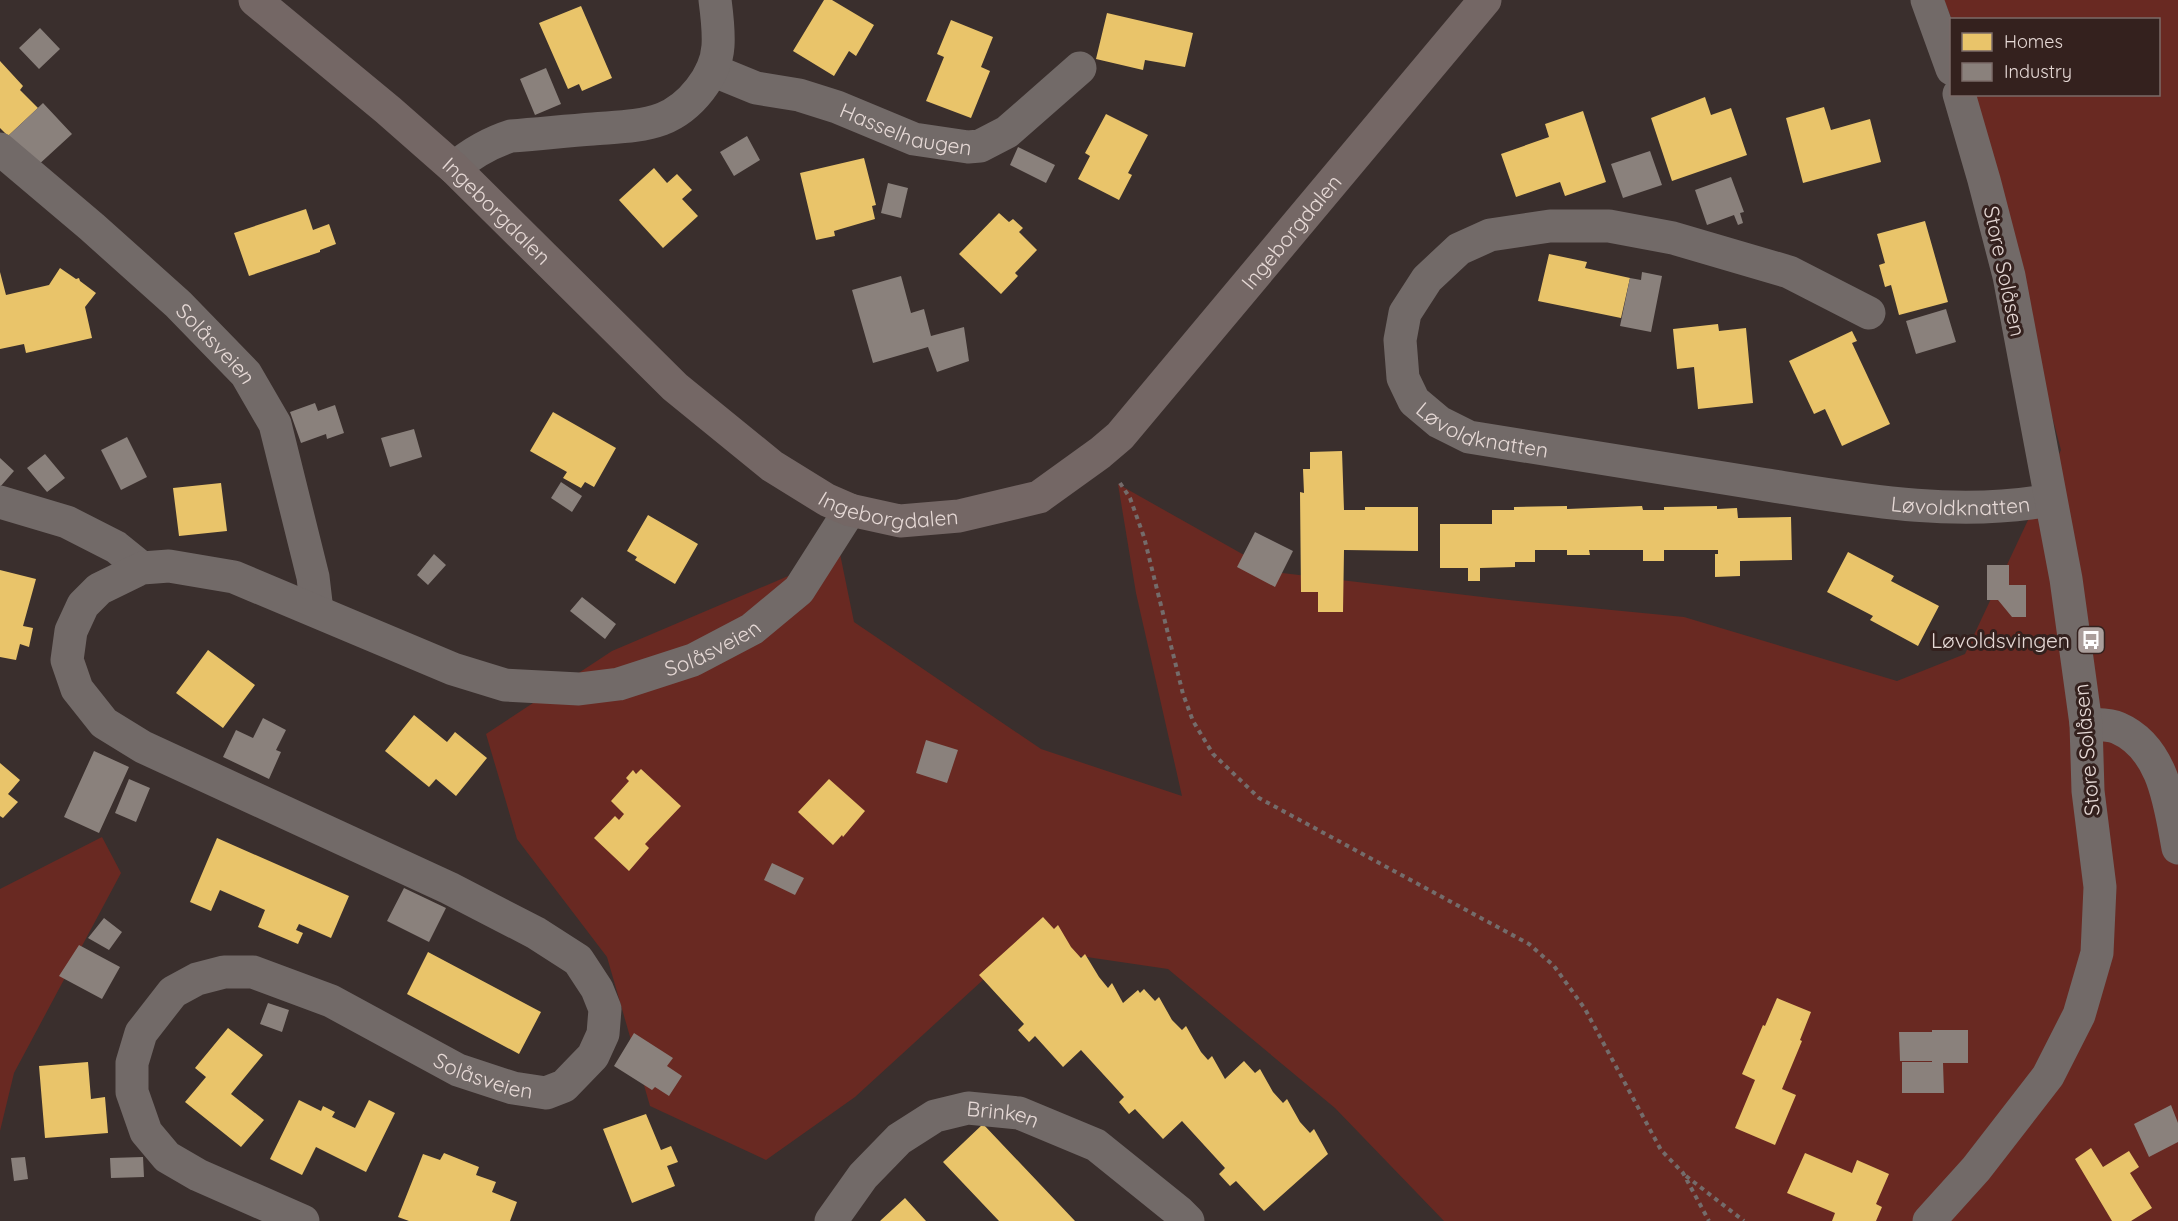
<svg xmlns="http://www.w3.org/2000/svg" width="2178" height="1221" viewBox="0 0 2178 1221" font-family="Quicksand,sans-serif">
  <style>
    .green { fill: #692922 }
    .homes { fill: #e9c46a }
    .industry { fill: #8a817c }
    .lines { fill: none; stroke-linecap: round; stroke-linejoin: round }
    .path { stroke: #746c6b; stroke-width: 4; stroke-dasharray: 4.5 4.5; stroke-linecap: butt }
    .minor { stroke: #726a68; stroke-width: 33 }
    .major { stroke: #746765; stroke-width: 33 }
    .labels { text-anchor: middle; dominant-baseline: central; stroke-width: 6; stroke-linejoin: round; paint-order: stroke }
    .street-label { font-size: 21px; fill: #e6d9d6; stroke: #34211e }
    .poi-label { font-size: 21px; fill: #e6d9d6; stroke: #34211e; text-anchor: end }
  </style>
  <rect width="100%" height="100%" fill="#3a2f2d"/>
  <path class="green" d="M1944,0H2178V1221H1444L1335,1108L1168,969L1019,947L855,1097L766,1160L650,1106L607,957L517,839L486,734L612,651L814,565L839,549L854,622L1041,749L1182,796L1136,593L1118,484L1274,572L1499,599L1684,617L1897,681L1965,654L2061,450L2004,235L1969,95L2158,94V20H1952Z
    M102,837L121,873L14,1073L0,1131V889Z"/>
  <path class="homes" d="M824,0H832L874,25L856,56L849,51L834,76L793,51Z
    M581,6L612,78L582,91L579,84L568,89L539,23Z
    M1107,13L1193,33L1185,67L1145,60L1143,70L1096,59Z
    M951,20L993,37L981,67L990,71L971,118L926,101L944,57L937,54Z
    M0,61L23,86L20,90L38,108L8,136L0,128Z
    M1705,97L1711,115L1731,108L1747,155L1672,181L1651,118Z
    M1824,107L1831,130L1870,119L1881,162L1803,183L1786,118Z
    M1583,111L1606,182L1565,196L1560,182L1516,197L1501,154L1549,137L1545,124Z
    M1106,114L1148,135L1128,173L1132,175L1119,200L1078,179L1090,156L1085,153Z
    M864,158L876,205L872,206L875,219L834,231L835,236L816,240L800,173Z
    M654,168L667,183L677,174L692,190L682,199L698,216L663,248L619,200Z
    M306,209L313,230L329,224L336,244L320,250V252L249,276L234,233Z
    M999,213L1009,222L1013,219L1023,228L1019,232L1037,250L1015,273L1018,276L1001,294L959,254Z
    M1925,221L1948,302L1899,315L1891,285L1885,287L1879,265L1885,263L1877,234Z
    M1549,254L1587,262L1585,268L1630,278L1621,318L1538,301Z
    M60,268L76,279L79,278L80,281L96,293L85,307L92,338L26,353L24,344L0,349V272L6,295L49,285Z
    M1718,324L1719,331L1746,328L1753,403L1698,409L1694,367L1677,369L1673,329Z
    M1852,331L1857,341L1852,343L1890,424L1842,446L1825,409L1814,414L1789,361Z
    M553,412L616,448L594,487L585,482L581,488L563,478L567,472L530,451Z
    M1342,451L1344,510H1365V507H1418V551L1344,550L1343,612H1318V592H1301L1300,492L1304,493L1303,469H1310V452Z
    M221,483L227,531L179,536L173,488Z
    M1567,506V509L1642,506L1643,510H1664V507L1717,506V509L1737,508L1738,518L1791,517L1792,560L1740,561V576L1715,577V554H1718V550H1664V561H1643V550H1589L1590,555H1567V550H1535V562H1515V567L1480,568V581H1468V568H1440V524H1492V510H1514V507Z
    M648,515L698,544L675,584L635,560L637,557L627,551Z
    M1848,552L1894,576L1891,581L1939,606L1918,646L1870,620L1873,616L1827,592Z
    M0,570L36,579L23,626L33,628L29,647L20,644L16,660L0,657Z
    M208,650L255,685L223,728L176,693Z
    M414,715L447,742L455,732L487,758L456,796L436,779L429,787L385,751Z
    M0,763L20,780L8,794L18,802L3,818L0,816Z
    M641,769L681,806L645,844L649,848L629,871L594,838L615,816L619,820L624,814L611,801L629,781L626,778L633,770L636,774Z
    M829,779L865,811L843,837L842,835L833,845L798,812Z
    M217,838L349,896L331,938L299,924L296,930L303,933L298,944L258,927L265,910L220,890L211,911L190,902Z
    M1043,917L1054,929L1058,925L1071,947L1081,958L1085,954L1099,977L1108,988L1112,983L1123,1003L1138,990L1140,993L1144,989L1155,1001L1159,997L1172,1020L1182,1030L1186,1026L1201,1052L1208,1060L1212,1056L1225,1079L1244,1061L1255,1073L1260,1069L1273,1092L1283,1103L1287,1099L1300,1122L1310,1133L1314,1129L1328,1154L1264,1211L1236,1181L1230,1186L1219,1174L1225,1168L1182,1121L1163,1139L1135,1109L1129,1114L1119,1102L1124,1097L1081,1050L1063,1067L1035,1036L1029,1042L1018,1030L1024,1024L979,975Z
    M428,952L541,1012L519,1054L407,994Z
    M1777,998L1811,1012L1800,1040L1802,1041L1782,1089L1796,1095L1775,1145L1735,1128L1755,1080L1742,1074L1763,1025L1765,1026Z
    M228,1028L263,1055L231,1094L264,1120L241,1147L185,1102L206,1077L195,1068Z
    M88,1062L91,1099L105,1097L108,1133L45,1138L39,1066Z
    M299,1100L321,1111L323,1106L335,1112L332,1117L355,1128L369,1100L395,1113L366,1172L316,1147L302,1175L270,1159Z
    M646,1114L661,1150L671,1146L678,1162L667,1166L675,1186L632,1203L603,1129Z
    M983,1124L1075,1221H999L943,1162Z
    M2091,1148L2103,1167L2129,1151L2139,1167L2130,1173L2152,1208L2131,1221H2112L2075,1159Z
    M444,1153L479,1167L476,1175L496,1182L492,1192L517,1202L510,1221H409L398,1217L423,1154L440,1160Z
    M1805,1153L1852,1173L1857,1160L1889,1174L1876,1204L1882,1207L1876,1221H1832L1835,1213L1787,1193Z
    M905,1198L926,1221H880Z"/>
  <path class="industry" d="M40,28L60,49L39,69L19,48Z
    M546,68L561,104L535,115L520,79Z
    M43,103L72,134L36,167L7,137Z
    M747,136L760,160L734,176L720,152Z
    M1018,147L1055,165L1046,183L1010,165Z
    M1650,151L1662,185L1623,198L1611,164Z
    M1731,177L1744,212L1740,213L1743,223L1738,225L1734,215L1707,225L1695,190Z
    M888,183L908,188L901,218L881,213Z
    M1642,272L1662,276L1651,332L1620,326L1630,278L1641,280Z
    M901,276L911,313L924,309L931,336L964,327L969,361L937,372L928,347L873,363L852,290Z
    M1946,309L1956,342L1916,354L1906,321Z
    M315,403L318,411L335,405L344,433L327,439L326,434L301,443L290,412Z
    M414,429L422,457L390,467L381,438Z
    M127,437L147,477L121,490L101,450Z
    M45,454L65,478L47,492L27,468Z
    M0,458L14,471L0,487Z
    M561,482L582,496L572,512L551,498Z
    M1255,532L1293,551L1275,587L1237,567Z
    M434,554L446,565L428,585L417,575Z
    M1987,565H2009V585H2026V617H2012L1998,600H1987Z
    M582,597L616,624L605,639L570,611Z
    M263,718L286,730L276,750L281,752L269,779L223,757L236,730L253,738Z
    M926,740L958,750L947,783L916,773Z
    M94,751L129,767L99,833L64,817Z
    M129,779L150,788L136,822L115,813Z
    M772,863L804,878L795,895L764,880Z
    M404,888L446,908L429,942L387,921Z
    M104,918L122,932L109,950L88,938Z
    M79,945L120,967L102,999L59,976Z
    M268,1003L289,1010L282,1032L260,1024Z
    M1932,1030H1968V1063H1943L1944,1093H1902V1062H1932V1061H1900L1899,1032H1932Z
    M634,1033L673,1058L667,1066L682,1076L669,1096L655,1087L652,1090L614,1066Z
    M2171,1105L2178,1123V1142L2149,1157L2134,1124Z
    M25,1157L28,1179L14,1181L11,1158Z
    M143,1157L144,1177L111,1178L110,1158Z"/>
  <g class="lines">
    <path class="path" d="M1120,483L1130,498L1144,537L1183,694L1193,721L1213,754L1259,798L1529,944L1554,966L1585,1009L1661,1150L1683,1173L1709,1221
      M1686,1176L1744,1221"/>
    <g class="minor">
      <path d="M1927,0L1952,69"/>
      <path id="s1" d="M712,70L756,88L799,95L837,107L914,139L968,147L980,146L1007,132L1080,68"/>
      <path id="s2" d="M0,149L92,227L178,304L246,374L275,424L313,577L317,611"/>
      <path d="M454,168C472,153 489,143 511,136C538,134 566,131 593,129C616,127 640,127 662,119C690,108 716,76 718,46C719,30 717,15 715,0"/>
      <path id="s3" d="M1869,313L1789,272L1673,238L1609,226H1550L1490,235L1459,249L1427,279L1405,313L1400,340L1403,378L1414,401L1439,422L1469,437C1566,453 1663,469 1761,484C1855,499 1955,518 2050,500"/>
      <path d="M0,502L67,522L116,547L142,568"/>
      <path d="M2086,724C2096,725 2109,724 2118,728C2164,748 2170,805 2178,848"/>
      <path id="s4" d="M303,1221L198,1175L167,1157L146,1132L132,1092V1063L141,1033L173,992L197,979L224,972H253L331,1001L458,1070L513,1088L546,1093L564,1086L593,1056L603,1034L605,1009L597,989L578,960L536,933L449,888L143,747L104,723L77,689L67,660L71,631L83,605L99,589L142,568L169,566L234,577L453,669L505,685L579,689L619,684L693,660L752,629L799,590L850,510"/>
      <path id="s5" d="M831,1221L863,1176L899,1139L935,1116L968,1108L1019,1113L1096,1145L1178,1211L1188,1221"/>
      <path d="M1929,1221L1976,1169L2048,1076L2079,1015L2097,953L2100,887L2088,791L2086,724L2066,579L2009,276L1984,180L1959,94"/>
    </g>
    <path class="major" id="s6" d="M255,0L388,110L454,168L675,387L772,466L827,500L850,510L900,521L959,516L1039,497L1100,453L1120,436L1485,0"/>
  </g>
  <defs>
    <g id="bus-square" transform="scale(1.5)"><rect x="-9" y="-9" width="18" height="18" rx="4" fill="#aa9e9b" stroke="#34211e"/><path d="M-5-6H5V4H4V6H2V4H-2V6H-4V4H-5ZM-3.5-4V0h7V-4ZM-3.5 1.2v1.5H-2V1.2ZM2 1.2v1.5H3.5V1.2Z" fill="#fff"/></g>
  </defs>
  <g fill-rule="evenodd">
    <use href="#bus-square" x="2091" y="640"/>
  </g>
  <g class="labels">
    <g class="street-label">
      <text stroke="none"><textPath href="#s1" startOffset="204">Hasselhaugen</textPath></text>
      <text stroke="none"><textPath href="#s6" startOffset="321">Ingeborgdalen</textPath></text>
      <text stroke="none"><textPath href="#s6" startOffset="1347">Ingeborgdalen</textPath></text>
      <text transform="translate(2005 271) rotate(78)">Store Solåsen</text>
      <text stroke="none"><textPath href="#s2" startOffset="291">Solåsveien</textPath></text>
      <text stroke="none"><textPath href="#s3" startOffset="682">Løvoldknatten</textPath></text>
      <text stroke="none"><textPath href="#s3" startOffset="1168">Løvoldknatten</textPath></text>
      <text stroke="none"><textPath href="#s6" startOffset="825">Ingeborgdalen</textPath></text>
      <text stroke="none"><textPath href="#s4" startOffset="2240">Solåsveien</textPath></text>
      <text transform="translate(2086 750) rotate(-95)">Store Solåsen</text>
      <text stroke="none"><textPath href="#s4" startOffset="676">Solåsveien</textPath></text>
      <text stroke="none"><textPath href="#s5" startOffset="219">Brinken</textPath></text>
    </g>
    <g class="poi-label">
      <text x="2070" y="640">Løvoldsvingen</text>
    </g>
  </g>
  <rect x="1950" y="18" width="210" height="78" fill="#34211e" stroke="#7b6b68" stroke-width="1.5"/>
  <rect x="1962" y="33" width="30" height="18" fill="#e9c46a" stroke="#7b6b68" stroke-width="1.5"/>
  <text x="2004" y="48" font-size="18" fill="#e6d9d6">Homes</text>
  <rect x="1962" y="63" width="30" height="18" fill="#8a817c" stroke="#7b6b68" stroke-width="1.5"/>
  <text x="2004" y="78" font-size="18" fill="#e6d9d6">Industry</text>
</svg>
